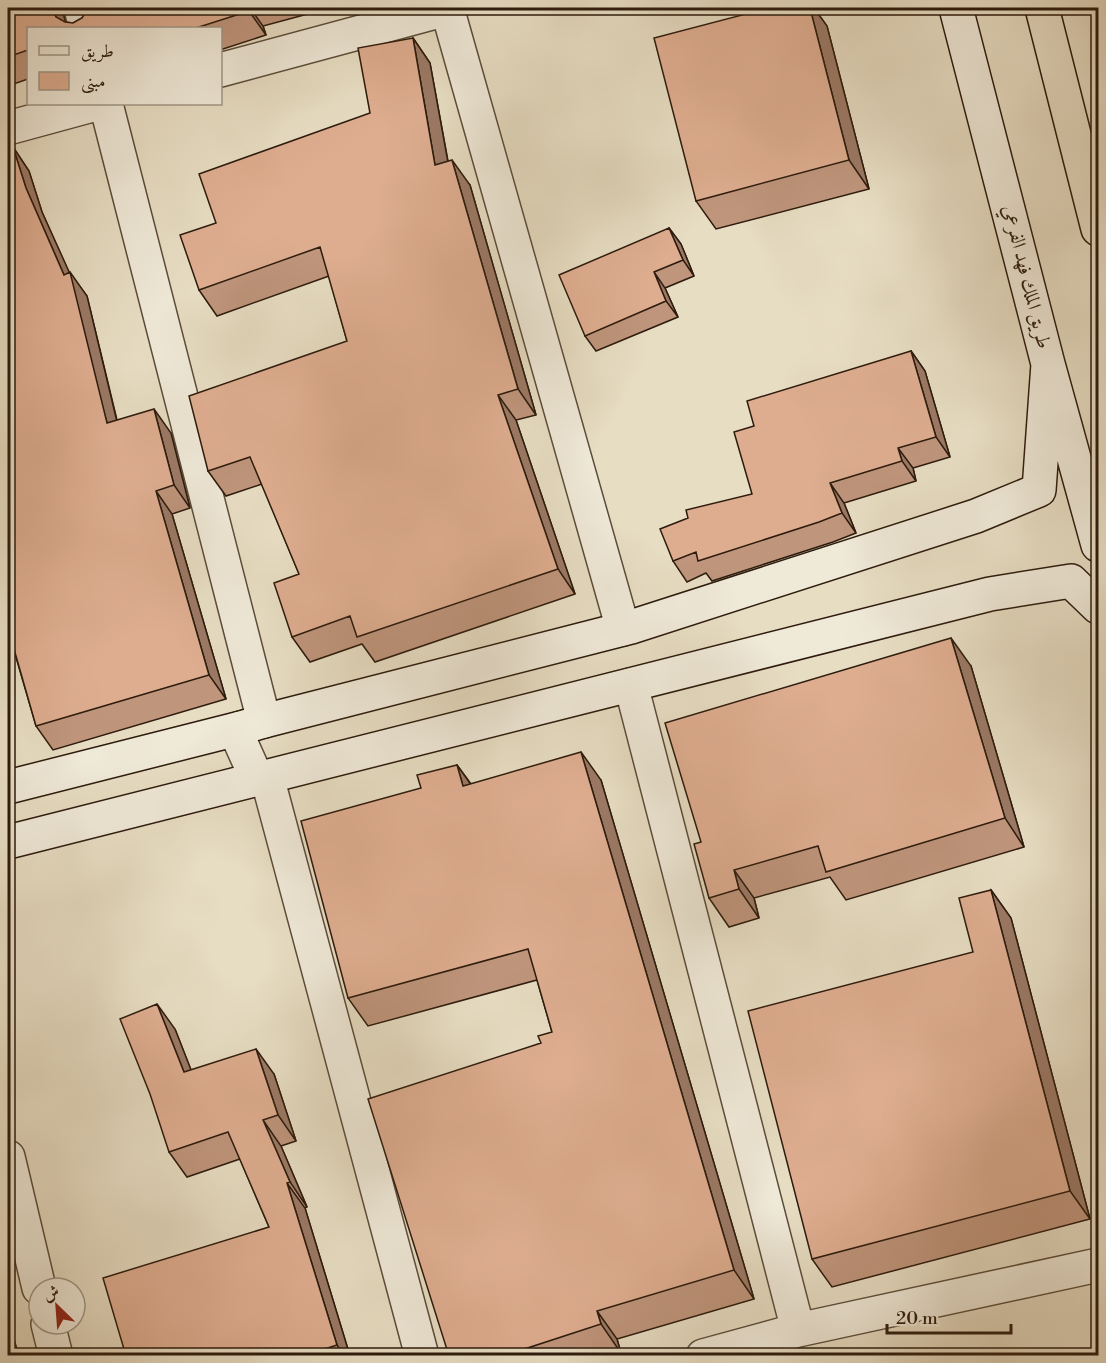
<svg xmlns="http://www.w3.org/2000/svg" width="1106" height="1363" viewBox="0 0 1106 1363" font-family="'Libre Bodoni',Amiri,serif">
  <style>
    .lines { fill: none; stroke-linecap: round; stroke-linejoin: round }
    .minor-casing { stroke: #5c4c3a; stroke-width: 36 }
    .secondary-casing { stroke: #2d1b0d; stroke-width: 36 }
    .motorway-casing { stroke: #2d1b0d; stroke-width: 36 }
    .minor { stroke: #efe9d8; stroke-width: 33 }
    .secondary { stroke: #efe9d8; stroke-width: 33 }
    .motorway { stroke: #e7ddc3; stroke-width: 33 }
    .wall { fill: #bf957c; stroke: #2d1b0d; stroke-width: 1.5 }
    .shaded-wall { fill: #9b7965; stroke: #2d1b0d; stroke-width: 1.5 }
    .building { fill: #dead90; stroke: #2d1b0d; stroke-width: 1.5 }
    .labels { text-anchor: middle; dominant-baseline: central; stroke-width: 4.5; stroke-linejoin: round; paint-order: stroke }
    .street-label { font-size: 20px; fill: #2d1b0d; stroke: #efe9d8 }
  </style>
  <rect width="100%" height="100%" fill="#e7ddc3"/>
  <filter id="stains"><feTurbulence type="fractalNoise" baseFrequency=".00333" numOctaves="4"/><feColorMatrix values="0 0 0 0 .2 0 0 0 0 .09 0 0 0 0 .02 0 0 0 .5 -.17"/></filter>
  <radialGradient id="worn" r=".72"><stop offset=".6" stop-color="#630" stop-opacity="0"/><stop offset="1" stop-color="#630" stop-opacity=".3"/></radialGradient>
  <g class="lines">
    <g class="minor-casing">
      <path id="minor" d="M81,8L86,28
        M447,8L623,629
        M220,70L450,8
        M106,104L264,721
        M8,128L96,104
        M631,685L798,1330
        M241,728L235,730L257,779
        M267,777L422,1356
        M8,1157L39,1288
        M48,1324L56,1356
        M703,1356L798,1330L1098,1265"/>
    </g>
    <g class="secondary-casing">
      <path id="secondary" d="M956,8L1048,364L1098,545
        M8,787L241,728L264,721L631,627L976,516L1039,490L1048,364
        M8,842L990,594L1071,581L1098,607"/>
    </g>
    <g class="motorway-casing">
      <path id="motorway" d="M1042,8L1098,229"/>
    </g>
    <use href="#minor" class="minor"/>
    <use href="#secondary" class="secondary"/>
    <use href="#motorway" class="motorway"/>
  </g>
  <path class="wall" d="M8,8H63V13L65,22L73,23L82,18L87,10V8H330L263,26L266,35L220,50V28H28V79L8,86Z
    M769,8H814L827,26L869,189L716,229L696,201Z
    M413,38L430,63L448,161L470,185L536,415L516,420L575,594L375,662L362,644L310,662L292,637L299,574L262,484L226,496L208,471L347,341L329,276L217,316L199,290L370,113Z
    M13,147L29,171L42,212L69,273L87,296L117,420L171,433L190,508L172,514L226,699L53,750L36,726L15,654L8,656V149Z
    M669,228L681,244L694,276L665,288L678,317L596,351L585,336Z
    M911,351L925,371L950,457L913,468L916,481L844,503L856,533L833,542L712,581L706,573L687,582L673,561L752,494L754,426Z
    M971,666L1024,847L846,900L830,877L754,898L759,918L729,927L709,898L701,842Z
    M457,765L471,784L601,780L754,1299L617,1339L621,1353L612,1356H449L541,1043L552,1032L537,980L368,1026L348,998L421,788Z
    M991,890L1011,918L1090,1219L832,1287L812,1259L973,952Z
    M175,1029L191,1070L274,1074L296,1141L281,1146L307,1207L305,1208L350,1356H126L269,1227L240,1159L187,1177L169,1152Z"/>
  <path class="shaded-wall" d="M51,8H63V13L67,28L56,17Z
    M248,8H250L263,26L266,35L249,11Z
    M810,8H814L827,26L869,189L849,160Z
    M413,38L430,63L453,190L435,165Z
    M13,147L29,171L42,212L71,276L70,272L87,296L123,447L107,423L64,275L26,188Z
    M452,160L470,185L536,415L518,389Z
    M669,228L681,244L694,276L683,260Z
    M654,272L665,288L678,317L666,301Z
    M911,351L925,371L950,457L936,437Z
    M498,395L516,420L575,594L558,569Z
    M154,409L171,433L190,508L174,485Z
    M898,448L913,468L916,481L902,461Z
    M830,483L844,503L856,533L842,513Z
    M156,491L172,514L226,699L209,675Z
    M951,638L971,666L1024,847L1005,818Z
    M581,752L601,780L754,1299L734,1270Z
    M457,765L477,793L463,786Z
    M734,870L754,898L759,918L739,889Z
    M991,890L1011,918L1090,1219L1070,1191Z
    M157,1004L175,1029L202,1098L184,1072Z
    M256,1049L274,1074L296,1141L278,1115Z
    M263,1120L281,1146L307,1207L290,1182Z
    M287,1183L305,1208L350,1356H344L337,1345Z
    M597,1311L617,1339L621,1353L601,1324Z
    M8,1319L19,1356H10L8,1349Z"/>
  <path class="building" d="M8,8H51L56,17L65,22L73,23L82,18L87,10V8H248L249,11L196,28H28V50L8,57Z
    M769,8H810L849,160L696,201L654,38Z
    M413,38L435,165L452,160L518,389L498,395L558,569L357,637L350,616L292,637L274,583L299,574L250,457L208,471L189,396L347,341L320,247L199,290L180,235L216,223L199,174L370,113L358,48Z
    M13,147L26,188L64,275L70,272L107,423L154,409L174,485L156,491L209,675L36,726L8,628V149Z
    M669,228L683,260L654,272L666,301L585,336L559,275Z
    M911,351L936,437L898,448L902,461L830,483L842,513L819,522L698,561L696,552L673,561L660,529L688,518L686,510L752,494L734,432L754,426L747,401Z
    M951,638L1005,818L826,872L818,846L734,870L739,889L709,898L694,844L701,842L665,723Z
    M581,752L734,1270L597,1311L601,1324L503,1356H449L368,1099L541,1043L538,1036L552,1032L528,949L348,998L301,821L421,788L417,775L457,765L463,786Z
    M991,890L1070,1191L812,1259L748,1011L973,952L959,898Z
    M157,1004L184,1072L256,1049L278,1115L263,1120L290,1182L287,1183L337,1345L303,1356H126L103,1278L269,1227L228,1132L169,1152L150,1094L120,1019Z"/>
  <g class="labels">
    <g class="street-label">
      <text transform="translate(1026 277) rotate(76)">طريق الملك فهد الفرعي</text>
    </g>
  </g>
  <rect width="1106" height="1363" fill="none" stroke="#e7ddc3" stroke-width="30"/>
  <rect x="9" y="9" width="1088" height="1345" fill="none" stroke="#2d1b0d" stroke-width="3"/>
  <rect x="15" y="15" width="1076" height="1333" fill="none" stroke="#2d1b0d" stroke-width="1.5"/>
  <rect x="27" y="27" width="195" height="78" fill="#efe9d8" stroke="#a19787" stroke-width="1.5"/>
  <rect x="39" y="46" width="30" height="9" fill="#efe9d8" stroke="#a19787" stroke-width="1.5"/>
  <text x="81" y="57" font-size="18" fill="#2d1b0d">طريق</text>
  <rect x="39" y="72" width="30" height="18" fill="#dead90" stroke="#a19787" stroke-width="1.5"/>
  <text x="81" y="87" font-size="18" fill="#2d1b0d">مبنى</text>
  <g transform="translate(57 1306) rotate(335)"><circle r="28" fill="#efe9d8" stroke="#a19787" stroke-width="1.5"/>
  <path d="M0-4.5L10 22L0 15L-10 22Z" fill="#8f2418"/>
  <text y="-9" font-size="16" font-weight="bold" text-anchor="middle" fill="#2d1b0d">ش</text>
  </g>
  <path d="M887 1324v9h124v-9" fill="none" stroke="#2d1b0d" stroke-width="3"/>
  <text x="896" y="1324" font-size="18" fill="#2d1b0d" stroke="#efe9d8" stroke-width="4.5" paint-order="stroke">20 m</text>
  <rect width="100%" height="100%" filter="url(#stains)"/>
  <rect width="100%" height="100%" fill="url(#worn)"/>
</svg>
